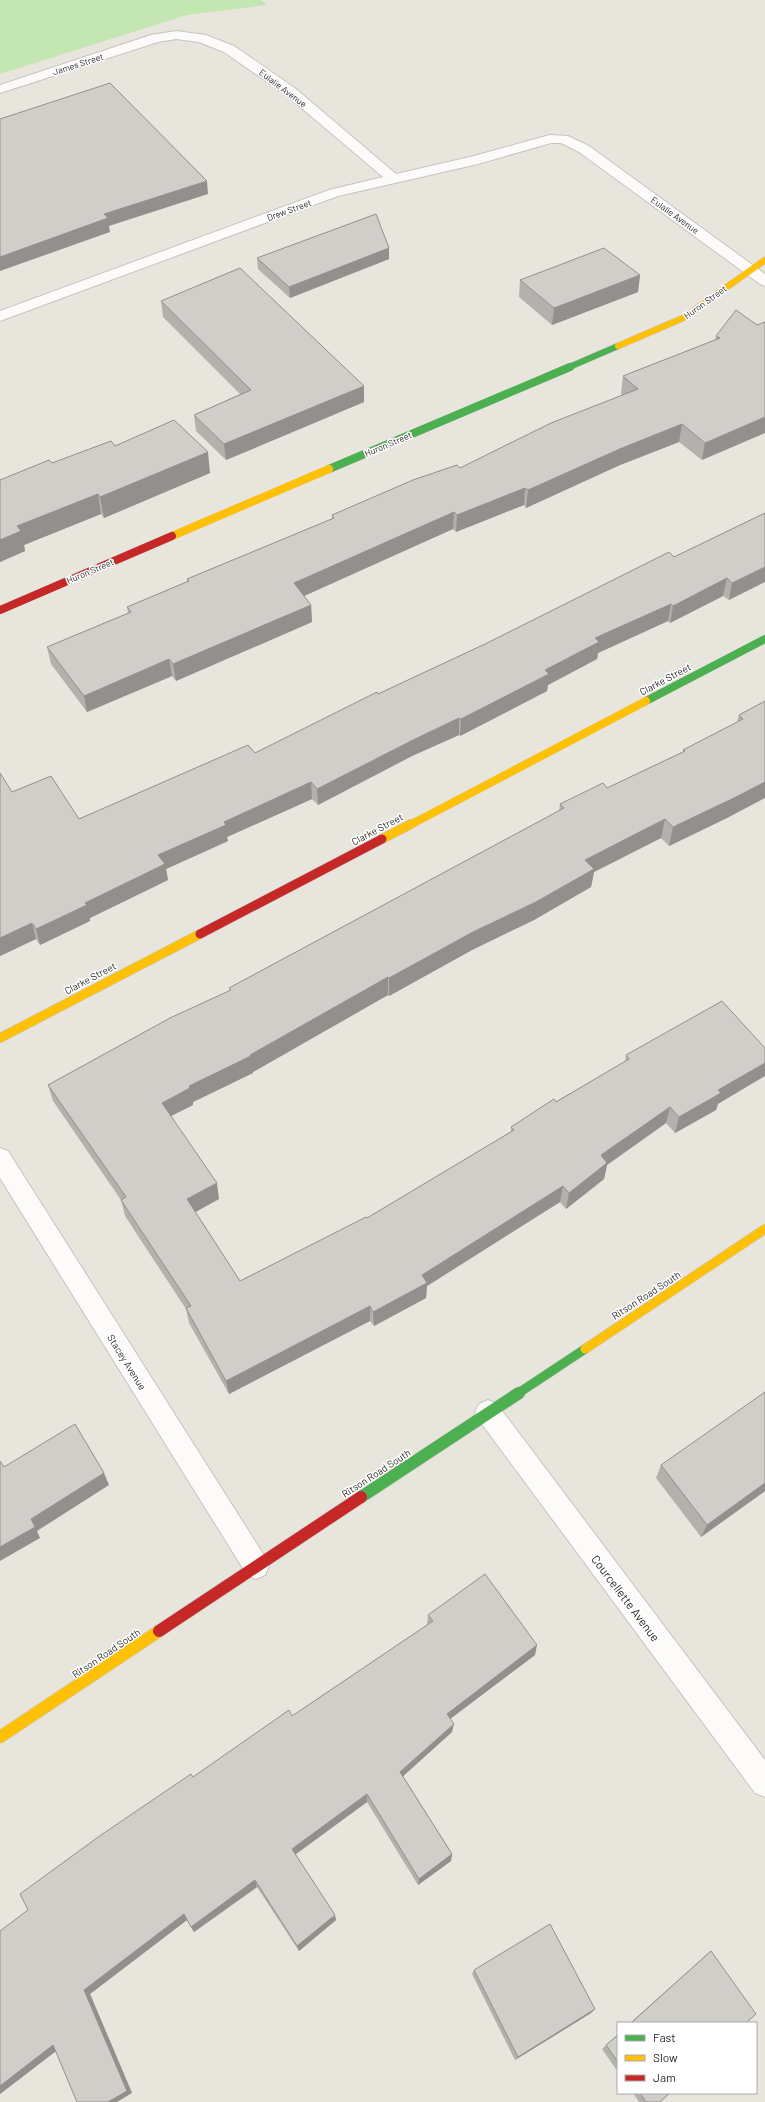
<svg xmlns="http://www.w3.org/2000/svg" width="765" height="2102" viewBox="0 0 765 2102" font-family="Barlow,sans-serif">
  <style>
    .green { fill: #c4e6b3 }
    .lines { fill: none; stroke-linecap: round; stroke-linejoin: round }
    .street-casing { stroke: #c5c4c3; stroke-width: 2 }
    .fast-far3-casing { stroke: #c5c4c3; stroke-width: 7 }
    .fast-far2-casing { stroke: #c5c4c3; stroke-width: 8 }
    .fast-far1-casing { stroke: #c5c4c3; stroke-width: 10 }
    .fast-casing { stroke: #c5c4c3; stroke-width: 13 }
    .slow-far3-casing { stroke: #c5c4c3; stroke-width: 7 }
    .slow-far2-casing { stroke: #c5c4c3; stroke-width: 8 }
    .slow-far1-casing { stroke: #c5c4c3; stroke-width: 10 }
    .slow-casing { stroke: #c5c4c3; stroke-width: 13 }
    .jam-far2-casing { stroke: #c5c4c3; stroke-width: 8 }
    .jam-far1-casing { stroke: #c5c4c3; stroke-width: 10 }
    .jam-casing { stroke: #c5c4c3; stroke-width: 13 }
    .street { fill: #fcfbfa; fill-rule: evenodd }
    .fast-far3 { stroke: #4caf50; stroke-width: 6 }
    .fast-far2 { stroke: #4caf50; stroke-width: 8 }
    .fast-far1 { stroke: #4caf50; stroke-width: 9 }
    .fast { stroke: #4caf50; stroke-width: 12 }
    .slow-far3 { stroke: #ffc107; stroke-width: 6 }
    .slow-far2 { stroke: #ffc107; stroke-width: 8 }
    .slow-far1 { stroke: #ffc107; stroke-width: 9 }
    .slow { stroke: #ffc107; stroke-width: 12 }
    .jam-far2 { stroke: #c62828; stroke-width: 8 }
    .jam-far1 { stroke: #c62828; stroke-width: 9 }
    .jam { stroke: #c62828; stroke-width: 12 }
    .wall { fill: #b3b1ac }
    .shaded-wall { fill: #92908c }
    .building { fill: #d0cec8; stroke: #92908c }
    .labels { text-anchor: middle; dominant-baseline: central; stroke-width: 3; stroke-linejoin: round; paint-order: stroke }
    .far-street-label { font-size: 9px; fill: #292929; stroke: #fff }
    .street-label { font-size: 10px; fill: #292929; stroke: #fff }
    .near-street-label { font-size: 12px; fill: #292929; stroke: #fff }
  </style>
  <rect width="100%" height="100%" fill="#e8e5dd"/>
  <path class="green" d="M0,0H261L267,5L187,15L0,74Z"/>
  <g class="lines">
    <g class="street-casing">
      <path id="street" d="M176,31L206,35L234,46L296,89L396,174L470,157L550,135L568,136L589,146L765,274V286L760,284L579,152L561,143H551L478,164L338,196L0,321V311L329,190L383,177L286,95L224,52L199,42L176,39L158,42L0,93V85L151,35Z
        M0,1148L8,1151L265,1557L269,1566L265,1575L256,1579L247,1575L0,1178Z
        M488,1400L497,1404L765,1760V1797L755,1793L479,1420L475,1412L479,1404Z"/>
    </g>
    <g class="fast-far3-casing">
      <path id="fast-far3" d="M567,368L618,346"/>
    </g>
    <g class="fast-far2-casing">
      <path id="fast-far2" d="M329,469L570,367
        M646,701L765,639"/>
    </g>
    <g class="fast-far1-casing">
      <path id="fast-far1" d="M517,1394L585,1349"/>
    </g>
    <g class="fast-casing">
      <path id="fast" d="M361,1497L519,1393"/>
    </g>
    <g class="slow-far3-casing">
      <path id="slow-far3" d="M618,346L683,318L765,260"/>
    </g>
    <g class="slow-far2-casing">
      <path id="slow-far2" d="M172,536L329,469
        M410,825L646,701"/>
    </g>
    <g class="slow-far1-casing">
      <path id="slow-far1" d="M382,839L411,824
        M0,1038L200,934
        M585,1349L765,1229"/>
    </g>
    <g class="slow-casing">
      <path id="slow" d="M0,1737L159,1631"/>
    </g>
    <g class="jam-far2-casing">
      <path id="jam-far2" d="M0,610L172,536"/>
    </g>
    <g class="jam-far1-casing">
      <path id="jam-far1" d="M200,934L382,839"/>
    </g>
    <g class="jam-casing">
      <path id="jam" d="M159,1631L361,1497"/>
    </g>
    <use href="#street" class="street"/>
    <use href="#fast-far3" class="fast-far3"/>
    <use href="#fast-far2" class="fast-far2"/>
    <use href="#fast-far1" class="fast-far1"/>
    <use href="#fast" class="fast"/>
    <use href="#slow-far3" class="slow-far3"/>
    <use href="#slow-far2" class="slow-far2"/>
    <use href="#slow-far1" class="slow-far1"/>
    <use href="#slow" class="slow"/>
    <use href="#jam-far2" class="jam-far2"/>
    <use href="#jam-far1" class="jam-far1"/>
    <use href="#jam" class="jam"/>
  </g>
  <path class="wall" d="M389,248V259L290,298L258,269L257,258Z
    M640,275L638,292L552,325L519,297L520,280Z
    M161,301L364,402L226,460L196,431L194,415L240,394L163,317Z
    M757,325L702,460L679,442L620,465L526,508L524,505L456,532L453,529L304,596L311,605L312,622L176,681L172,676L87,712L51,664L47,647L128,613L127,607L187,582V579L332,519V515L460,468L622,395L621,394L623,376L715,340L716,336Z
    M115,446L210,473L104,518L101,514L24,545L25,551L0,562V480L52,463Z
    M765,513L729,600L723,596L670,623L668,621L598,653L597,659L548,685L547,691L460,736L459,735L412,756L318,805L312,799L227,837L228,841L166,869L168,880L90,918V921L40,945L36,939L0,956L12,792L79,819L255,753L378,694L674,557Z
    M765,701L729,817L669,846L661,838L594,872L591,887L534,920L472,950L389,996L388,995L253,1072V1073L193,1102V1105L171,1116L219,1199L195,1212L240,1281L367,1218L511,1132V1127L625,1062L626,1055L718,1104L716,1110L675,1133L666,1123L607,1165L604,1179L566,1209L560,1202L427,1286L426,1298L374,1326L370,1321L229,1394L189,1323L186,1309L125,1216L121,1200L53,1101L48,1085L230,991L229,988L559,811L560,804L607,788L683,752V750L737,722L739,715Z
    M661,1465L765,1491L701,1537L656,1478Z
    M428,1615L535,1655L450,1719L452,1732L403,1776L452,1854L451,1861L418,1885L367,1802L295,1855L336,1920L299,1951L257,1887L194,1932L187,1920L90,1994L132,2093L56,2051L0,2094V1931L28,1910L193,1777L292,1716L427,1625Z
    M711,1951L746,2023H630L705,1956Z
    M474,1970L591,2013L515,2060L472,1974Z
    M618,2034V2072L602,2049Z
    M633,2093H670L660,2102H639Z"/>
  <path class="shaded-wall" d="M207,181L208,194L109,226L110,232L0,271V257L104,214Z
    M389,248V259L290,298L289,287Z
    M640,275L638,292L552,325L554,308Z
    M364,386V402L226,460L224,444Z
    M765,417V433L702,460L705,443Z
    M682,424L679,442L620,465L526,508L528,490L622,448Z
    M208,452L210,473L104,518L100,497Z
    M525,488L524,505L456,532L457,515Z
    M98,494L101,514L24,545L25,551L0,562V540L17,526Z
    M454,512L453,529L295,600L294,583Z
    M765,567V582L729,600L732,583Z
    M727,578L723,596L670,623L673,606Z
    M671,604L668,621L598,653L597,659L548,685L547,691L460,736L461,719L545,670L595,638Z
    M311,605L312,622L176,681L173,664Z
    M169,659L172,676L87,712L84,696Z
    M459,718V735L412,756L318,805L317,789L413,740Z
    M765,766V798L729,817L669,846L673,827Z
    M311,782L312,799L227,837L228,841L166,869L168,880L90,918V921L40,945L36,929L85,903L158,855L224,822Z
    M665,819L661,838L594,872L591,887L534,920L472,950L389,996V978L473,932L585,860Z
    M32,923L36,939L0,956V938Z
    M388,977V995L253,1072V1073L193,1102V1105L165,1119L162,1103L189,1086L250,1055Z
    M765,1063V1076L718,1104L716,1110L675,1133L679,1117L718,1090Z
    M670,1107L666,1123L607,1165L604,1179L566,1209L569,1193L601,1155Z
    M217,1183L219,1199L190,1215L187,1199Z
    M563,1186L560,1202L427,1286L426,1298L374,1326L373,1312L422,1275Z
    M370,1306V1321L229,1394L226,1381Z
    M104,1473L109,1485L37,1531L40,1538L0,1561V1547L31,1519Z
    M765,1483V1491L701,1537L707,1525Z
    M537,1645L535,1655L446,1722L447,1714Z
    M454,1724L452,1732L400,1779V1772Z
    M367,1794V1802L293,1856L292,1849Z
    M452,1854L451,1861L418,1885L419,1879Z
    M255,1880L257,1887L194,1932L191,1927Z
    M184,1914L187,1920L90,1994L132,2093L117,2102H108L84,1990Z
    M335,1915L336,1920L299,1951L297,1946Z
    M595,2009L591,2013L515,2060L518,2057Z
    M53,2045L60,2048L0,2094V2086Z"/>
  <path class="building" d="M110,83L207,181L104,214L108,218L0,257V119Z
    M376,214L389,248L289,287L257,258Z
    M604,248L640,275L554,308L520,280Z
    M240,268L364,386L224,444L194,415L251,390L161,301Z
    M736,310L757,325L765,322V417L705,443L682,424L622,448L528,490L525,488L457,515L454,512L294,583L311,605L173,664L169,659L84,696L47,647L131,612L127,607L189,581L187,579L334,518L332,515L413,480L457,465L460,468L551,423L638,389L623,376L720,338L716,336Z
    M174,420L208,452L100,497L98,494L17,526L21,531L0,540V480L49,460L52,463L111,441L115,446Z
    M765,513V567L732,583L727,578L673,606L671,604L595,638L599,642L545,670L549,674L461,719L459,718L413,740L317,789L311,782L224,822L226,825L158,855L165,864L85,903L87,905L36,929L32,923L0,938V773L12,792L51,776L79,819L248,745L255,753L377,692L378,694L485,644L669,552L674,557Z
    M765,701V782L734,798L673,827L665,819L585,860L594,869L536,902L473,932L389,978L388,977L250,1055L251,1056L189,1086L190,1088L162,1103L217,1183L187,1199L240,1281L366,1217L367,1218L514,1130L511,1127L554,1099L556,1102L629,1059L626,1055L722,1001L765,1048V1063L718,1090L721,1093L679,1117L670,1107L601,1155L607,1163L569,1193L563,1186L422,1275L427,1283L373,1312L370,1306L226,1381L186,1308L191,1306L121,1200L126,1197L48,1085L170,1018L231,990L229,988L564,808L560,804L603,783L607,788L685,751L683,750L743,719L739,715Z
    M765,1392V1483L707,1525L661,1465Z
    M75,1424L104,1473L31,1519L35,1527L0,1547V1461L4,1467Z
    M485,1574L537,1645L447,1714L454,1724L400,1772L452,1854L419,1879L367,1794L292,1849L335,1915L297,1946L255,1880L191,1927L184,1914L84,1990L127,2091L108,2102H77L53,2045L0,2086V1931L28,1910L20,1894L101,1835L191,1774L193,1777L289,1710L292,1716L433,1621L428,1615Z
    M550,1924L595,2009L518,2057L474,1970Z
    M711,1951L756,2014L746,2023H631Z
    M618,2035V2062L606,2045Z
    M640,2093H670L660,2102H646Z"/>
  <g class="labels">
    <g class="far-street-label">
      <text transform="translate(78 64) rotate(-18)">James Street</text>
      <text transform="translate(283 88) rotate(37)">Eulalie Avenue</text>
      <text transform="translate(289 210) rotate(-20)">Drew Street</text>
      <text transform="translate(675 215) rotate(36)">Eulalie Avenue</text>
      <text transform="translate(705 302) rotate(-36)">Huron Street</text>
      <text transform="translate(388 444) rotate(-23)">Huron Street</text>
      <text transform="translate(90 571) rotate(-23)">Huron Street</text>
    </g>
    <g class="street-label">
      <text transform="translate(665 679) rotate(-28)">Clarke Street</text>
      <text transform="translate(377 829) rotate(-28)">Clarke Street</text>
      <text transform="translate(90 978) rotate(-28)">Clarke Street</text>
      <text transform="translate(646 1295) rotate(-33)">Ritson Road South</text>
      <text transform="translate(127 1362) rotate(58)">Stacey Avenue</text>
      <text transform="translate(376 1473) rotate(-33)">Ritson Road South</text>
      <text transform="translate(106 1653) rotate(-34)">Ritson Road South</text>
    </g>
    <g class="near-street-label">
      <text transform="translate(626 1598) rotate(53)">Courcellette Avenue</text>
    </g>
  </g>
  <rect x="617" y="2022" width="140" height="72" fill="#ffffff" stroke="#a9a9a9"/>
  <rect x="625" y="2035" width="20" height="6" fill="#4caf50" stroke="#a9a9a9"/>
  <text x="653" y="2042" font-size="12" fill="#292929">Fast</text>
  <rect x="625" y="2055" width="20" height="6" fill="#ffc107" stroke="#a9a9a9"/>
  <text x="653" y="2062" font-size="12" fill="#292929">Slow</text>
  <rect x="625" y="2075" width="20" height="6" fill="#c62828" stroke="#a9a9a9"/>
  <text x="653" y="2082" font-size="12" fill="#292929">Jam</text>
</svg>
